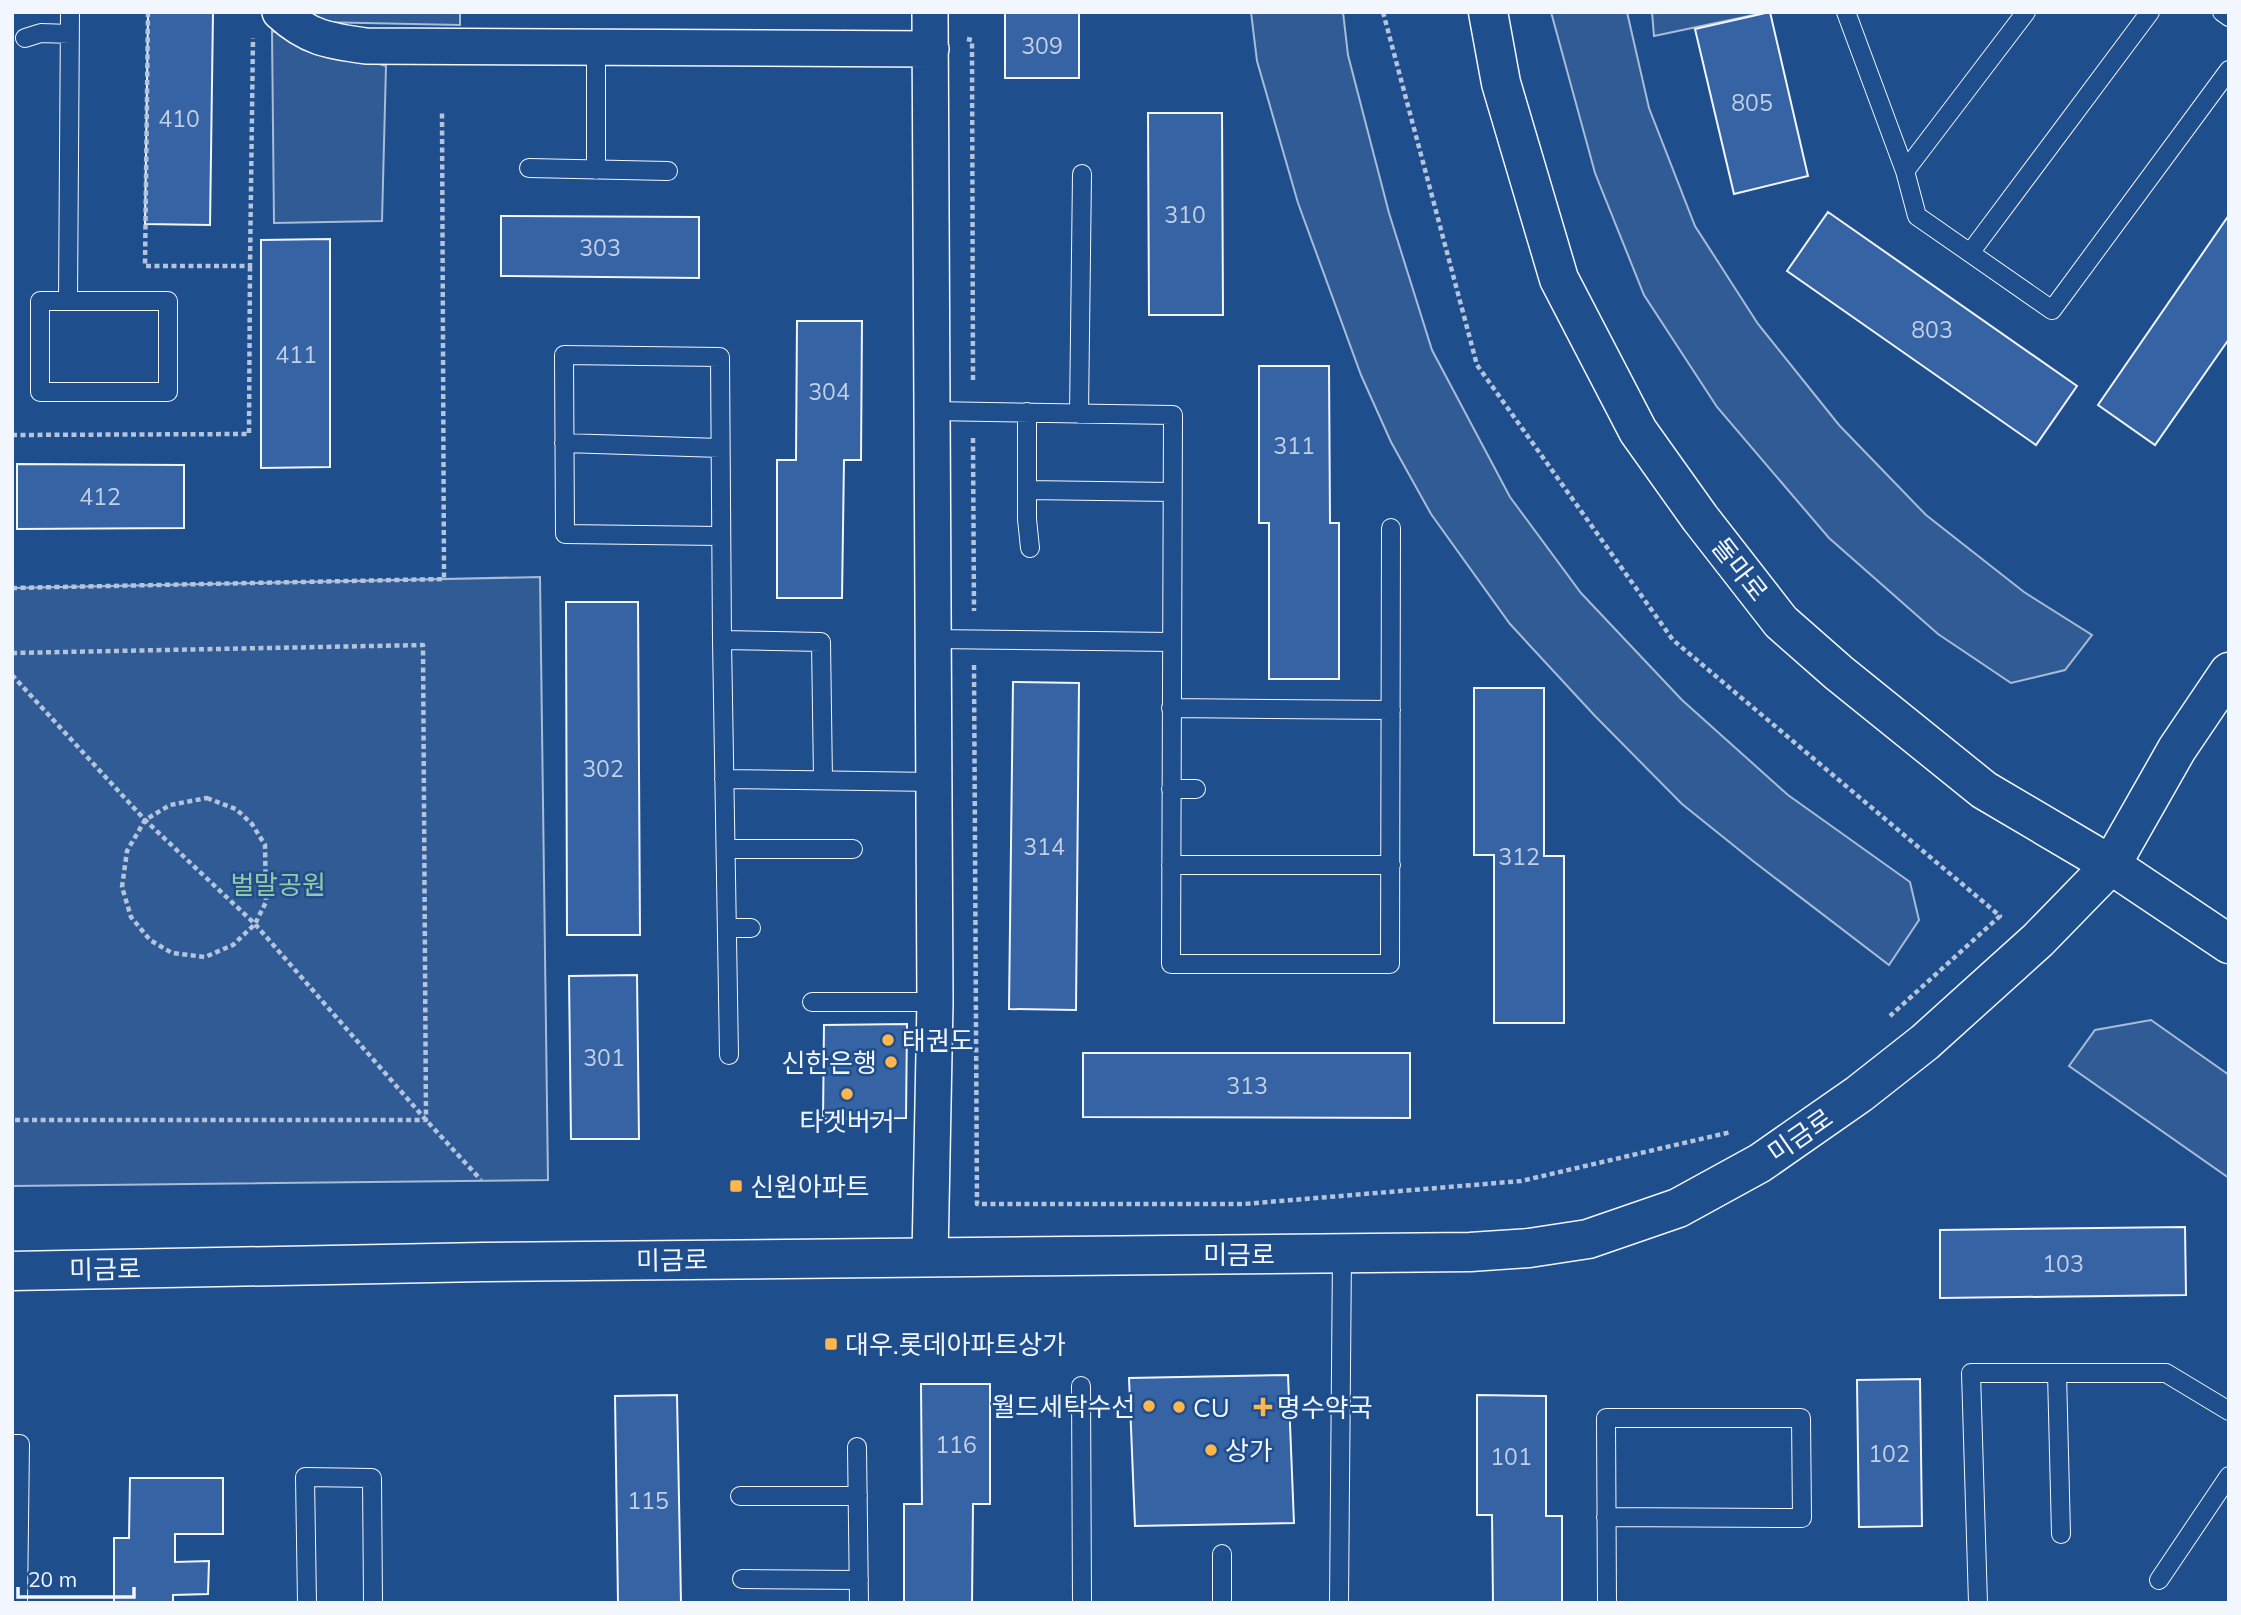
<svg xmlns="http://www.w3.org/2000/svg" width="2241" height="1615" viewBox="0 0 2241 1615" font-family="Mulish,'Noto Sans KR',sans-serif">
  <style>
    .built { fill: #305b95; stroke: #a8bbd7; stroke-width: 2 }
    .building { fill: #3563a3; stroke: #f2f6ff; stroke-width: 2 }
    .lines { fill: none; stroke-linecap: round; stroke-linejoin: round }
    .lane-casing { stroke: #f2f6ff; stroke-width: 20 }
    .street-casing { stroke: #f2f6ff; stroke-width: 38 }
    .secondary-casing { stroke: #f2f6ff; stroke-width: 41 }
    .primary-casing { stroke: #f2f6ff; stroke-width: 41 }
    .path { stroke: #b3c4dc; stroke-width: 4.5; stroke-dasharray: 5 3.5; stroke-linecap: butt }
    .lane { stroke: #1f4e8c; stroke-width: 18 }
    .street { stroke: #1f4e8c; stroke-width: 35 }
    .secondary { stroke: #1f4e8c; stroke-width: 38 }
    .primary { stroke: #1f4e8c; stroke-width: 38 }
    .poi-dot { fill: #ffb74d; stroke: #1f4e8c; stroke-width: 2.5 }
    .labels { text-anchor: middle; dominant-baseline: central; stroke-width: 5; stroke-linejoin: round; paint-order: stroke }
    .number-label { font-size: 23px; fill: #c3d1e8 }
    .street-label { font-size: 26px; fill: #f2f6ff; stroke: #1f4e8c }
    .park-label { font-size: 26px; fill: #97c8a6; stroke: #1f4e8c }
    .poi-label { font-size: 26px; fill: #f2f6ff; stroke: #1f4e8c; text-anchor: start }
  </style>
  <rect width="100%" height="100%" fill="#1f4e8c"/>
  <path class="built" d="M307,12H460V25L316,22Z
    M1251,12H1343L1348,55L1389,213L1432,350L1510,497L1581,593L1682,700L1788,795L1910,882L1919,920L1889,965L1753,861L1682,804L1595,716L1510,624L1431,514L1391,442L1361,375L1298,203L1257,61Z
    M1551,12H1627L1649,108L1695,226L1758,324L1839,425L1926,515L2024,592L2092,635L2065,670L2011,683L1938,634L1829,538L1717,407L1644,295L1595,173Z
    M1652,12H1768L1654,36Z
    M272,31L386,66L382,221L274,223Z
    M540,577L548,1180L12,1186V588Z
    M2151,1020L2229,1075V1178L2069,1066L2095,1030Z"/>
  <path class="building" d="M148,12H213L210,225L145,224Z
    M1005,12H1079V78H1005Z
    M1770,12L1808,176L1734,194L1695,29Z
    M1148,113H1222L1223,315H1149Z
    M1828,212L2077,386L2036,445L1787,271Z
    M2229,215V339L2155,445L2098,405Z
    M501,216L699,217V278L501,276Z
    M330,239V467L261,468V240Z
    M797,321H862L861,460H844L842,598H777V460H796Z
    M1259,366H1329L1330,523H1339V679H1269V523H1259Z
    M17,464L184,465V528L17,529Z
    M566,602H638L640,935H567Z
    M1013,682L1079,683L1076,1010L1009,1009Z
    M1474,688H1544V856H1564V1023H1494V855H1474Z
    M637,975L639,1139H571L569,976Z
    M907,1024L906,1118L823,1119L824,1025Z
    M1083,1053H1410V1118L1083,1117Z
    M2185,1227L2186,1295L1940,1298V1230Z
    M1288,1375L1294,1523L1135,1526L1129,1378Z
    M1920,1379L1922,1526L1859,1527L1857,1380Z
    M921,1384H990V1504H973L972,1603H904V1504H922Z
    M677,1395L681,1603H618L615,1396Z
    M1477,1395L1546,1396V1516H1562V1603H1493L1492,1515H1477Z
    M130,1478H223V1534H175V1562L209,1561L208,1594L173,1595V1603H114V1538H129Z"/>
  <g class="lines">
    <g class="lane-casing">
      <path id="lane" d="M1846,12L1905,171
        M2026,12L1905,171L1917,216L2052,310L2229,70
        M2222,12L2229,17
        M25,38L41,33L70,34
        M596,47V170
        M529,168L668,171
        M1970,253L2150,12
        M40,301H168V392H40Z
        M68,301L70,12
        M932,411L1173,415L1171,964H1390L1391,528
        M1027,412V519L1030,548
        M1079,414L1082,174
        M564,443L720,448
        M1027,490L1172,492
        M720,536L565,534L564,355L720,357L722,640L729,1055
        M933,639L1171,642
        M722,640L821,642L823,780
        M1171,708L1391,710
        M724,779L934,782
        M1171,789H1196
        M726,849H853
        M1171,865H1391
        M727,928H751
        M812,1002H935
        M2057,1373L2061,1534
        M1081,1386L1082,1603
        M12,1444H20L18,1603
        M857,1447L859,1603
        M740,1496H858
        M1606,1517L1802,1518L1801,1418H1606L1607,1603
        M1222,1554V1603
        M742,1579L859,1580
        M2159,1580L2229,1476
        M307,1603L305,1477L372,1478L373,1603
        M1339,1603L1342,1253
        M1978,1603L1971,1373H2166L2229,1411"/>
    </g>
    <g class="street-casing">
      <path id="street" d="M280,12C308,38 329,41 366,46L931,49
        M930,1257L935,1002L930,12"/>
    </g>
    <g class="secondary-casing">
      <path id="secondary" d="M12,1271L484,1262L1470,1252L1529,1248L1588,1239L1678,1208L1760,1163L1859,1094L1925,1042L2038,940L2111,865L2177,749L2229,672"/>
    </g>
    <g class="primary-casing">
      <path id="primary" d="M1488,12L1501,83L1559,279L1638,431L1700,518L1781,622L1839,673L1984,790L2111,865L2229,944"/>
    </g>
    <path class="path" d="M148,12L145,266H250L253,38
      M1383,12L1477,365L1673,640L2000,916L1890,1016
      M967,39L972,40L973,383
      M12,435L249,434L250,266
      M973,438L974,611
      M12,588L444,579L442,113
      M12,653L423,645L426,1120H12
      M974,665L977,1204H1244L1521,1181L1731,1132
      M12,675L145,820L255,924L426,1120L481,1180
      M207,798L236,809L252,824L265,845L266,902L255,924L233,945L205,957L172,953L150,940L131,917L122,887L127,851L145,820L170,805Z"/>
    <use href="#lane" class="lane"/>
    <use href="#street" class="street"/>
    <use href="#secondary" class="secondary"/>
    <use href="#primary" class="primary"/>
  </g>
  <g class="poi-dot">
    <circle cx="888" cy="1040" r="7"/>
    <circle cx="891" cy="1062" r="7"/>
    <circle cx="847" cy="1094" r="7"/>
    <rect x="729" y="1179" width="14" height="14" rx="3.5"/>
    <rect x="824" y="1337" width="14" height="14" rx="3.5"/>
    <circle cx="1149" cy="1406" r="7"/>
    <circle cx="1179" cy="1407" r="7"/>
    <path d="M1259.5 1396.5h7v7h7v7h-7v7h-7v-7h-7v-7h7z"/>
    <circle cx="1211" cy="1450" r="7"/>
  </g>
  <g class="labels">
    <g class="number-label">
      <text x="1042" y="45">309</text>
      <text x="1752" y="102">805</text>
      <text x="179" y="118">410</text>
      <text x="1185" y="214">310</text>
      <text x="600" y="247">303</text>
      <text x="1932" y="329">803</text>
      <text x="296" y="354">411</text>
      <text x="829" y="391">304</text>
      <text x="1294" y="445">311</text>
      <text x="100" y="496">412</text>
      <text x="603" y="768">302</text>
      <text x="1044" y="846">314</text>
      <text x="1519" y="856">312</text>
      <text x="604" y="1057">301</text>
      <text x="1247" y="1085">313</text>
      <text x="2063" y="1263">103</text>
      <text x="956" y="1444">116</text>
      <text x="1889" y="1453">102</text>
      <text x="1511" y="1456">101</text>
      <text x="648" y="1500">115</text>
    </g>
    <g class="street-label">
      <text transform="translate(1740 569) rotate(52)">돌마로</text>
      <text transform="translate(1800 1135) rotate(-35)">미금로</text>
      <text x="1239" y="1254">미금로</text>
      <text transform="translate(672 1260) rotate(-1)">미금로</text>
      <text transform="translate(105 1269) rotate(-1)">미금로</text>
    </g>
    <g class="park-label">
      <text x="278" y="884">벌말공원</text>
    </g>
    <g class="poi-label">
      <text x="902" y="1040">태권도</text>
      <text x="877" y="1062" text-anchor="end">신한은행</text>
      <text x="847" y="1121" text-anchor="middle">타겟버거</text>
      <text x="750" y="1186">신원아파트</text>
      <text x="845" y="1344">대우.롯데아파트상가</text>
      <text x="1135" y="1406" text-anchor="end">월드세탁수선</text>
      <text x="1193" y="1407">CU</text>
      <text x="1277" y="1407">명수약국</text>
      <text x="1225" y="1450">상가</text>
    </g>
  </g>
  <rect width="2241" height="1615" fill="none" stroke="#f2f6ff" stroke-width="28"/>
  <path d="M18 1587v10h116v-10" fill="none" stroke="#f2f6ff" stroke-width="3.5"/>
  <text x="28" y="1587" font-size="21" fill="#f2f6ff" stroke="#1f4e8c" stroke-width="5" paint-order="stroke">20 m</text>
</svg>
